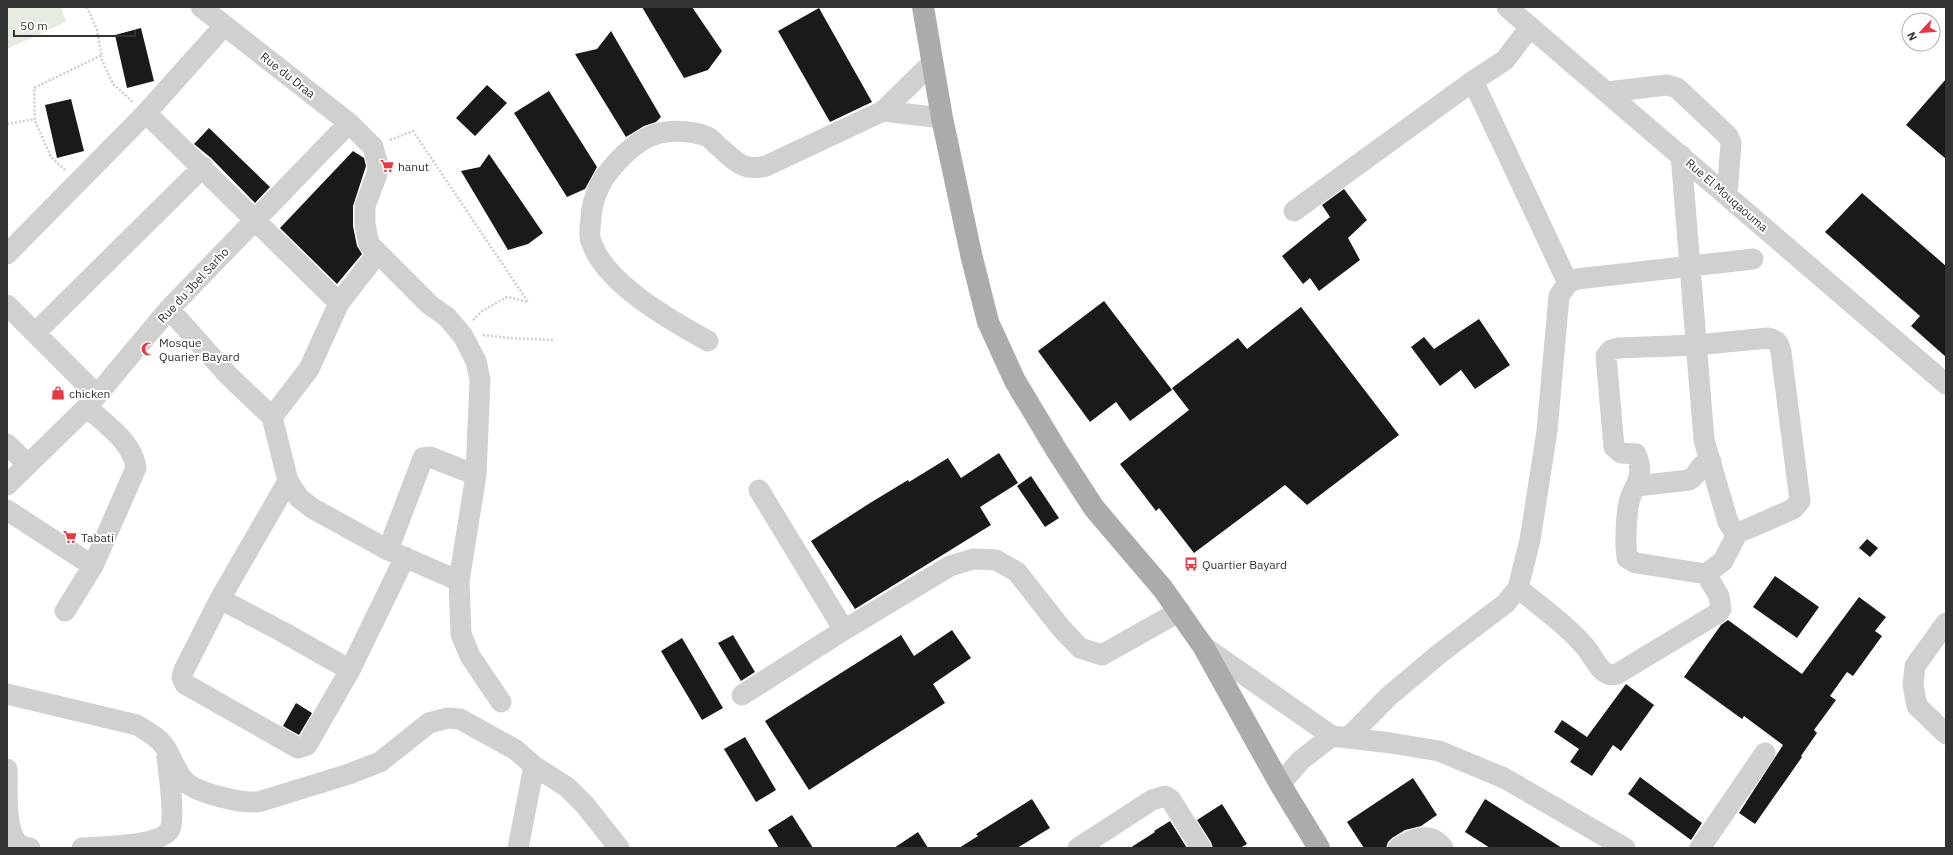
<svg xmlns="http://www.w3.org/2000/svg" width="1953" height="855" viewBox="0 0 1953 855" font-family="'IBM Plex Sans',sans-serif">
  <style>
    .green { fill: #e6ecdf }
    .building { fill: #1a1a1a }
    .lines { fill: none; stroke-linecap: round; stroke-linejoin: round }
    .path { stroke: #cdcdcd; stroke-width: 2.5; stroke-dasharray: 2 2; stroke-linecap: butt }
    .minor { stroke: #d0d0d0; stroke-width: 21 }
    .major { stroke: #ababab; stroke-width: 22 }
    .labels { text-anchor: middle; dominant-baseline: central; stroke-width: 4; stroke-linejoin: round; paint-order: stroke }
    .street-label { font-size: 12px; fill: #333; stroke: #fff }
    .poi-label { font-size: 12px; fill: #333; stroke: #fff; text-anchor: start }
  </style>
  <rect width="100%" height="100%" fill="#fff"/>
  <path class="green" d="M7,7H61L66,22L7,49Z"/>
  <path class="building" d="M642,7H692L722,51L708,70L684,78Z
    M819,8L872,102L830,122L778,31Z
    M141,28L154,81L127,88L115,35Z
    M611,31L661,117L656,122L644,126L626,137L575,54L597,49Z
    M1946,79V159L1906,125Z
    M487,85L507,103L475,136L456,118Z
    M549,91L597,167L585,189L567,197L514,113Z
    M71,99L84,151L57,158L45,105Z
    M209,128L270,187L255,203L211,158L194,144Z
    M353,151L364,158L366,166L353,206V226L357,246L362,254L337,284L280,228Z
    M489,154L543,233L528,244L508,250L461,171L480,167Z
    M1344,189L1367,220L1348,238L1360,260L1319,291L1310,278L1303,284L1282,256L1330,217L1322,205Z
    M1862,193L1946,266V357L1911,326L1920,316L1825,232Z
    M1104,301L1172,390L1130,421L1116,402L1090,422L1038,351Z
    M1301,307L1399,435L1307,505L1285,485L1194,553L1159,508L1156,511L1120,464L1189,410L1172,388L1238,338L1247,349Z
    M1479,319L1510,365L1475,389L1461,370L1440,386L1411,347L1424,337L1434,349Z
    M999,453L1018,483L980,507L991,525L855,609L811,541L870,503L908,480L909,482L948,458L961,478Z
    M1031,476L1059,518L1045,527L1017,486Z
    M1867,539L1878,548L1870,557L1859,548Z
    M1775,576L1819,607L1797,638L1753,607Z
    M1859,597L1886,617L1875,631L1882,636L1853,676L1847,672L1830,696L1836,700L1814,730L1817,733L1801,756L1802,757L1755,824L1739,813L1783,745L1744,716L1742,719L1684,677L1721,625L1728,620L1802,674Z
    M952,630L971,658L933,684L945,703L809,790L765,721L901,635L914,656Z
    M733,635L755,672L741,681L718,643Z
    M682,638L723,708L702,720L661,651Z
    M1626,684L1654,705L1621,751L1613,745L1592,776L1570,762L1579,749L1554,732L1562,720L1587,737Z
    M296,703L312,713L299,735L283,726Z
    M745,737L776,790L756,802L724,749Z
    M1640,777L1702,823L1691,840L1628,794Z
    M1413,778L1437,815L1421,826L1405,830L1392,838L1388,842L1386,848H1364L1347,822Z
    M1032,799L1050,828L1017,848H959L978,836L976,834Z
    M1485,799L1562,848H1490L1465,832Z
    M1222,804L1247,844L1240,848H1213L1211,842L1197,820Z
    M792,815L813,848H779L768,830Z
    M1170,821L1187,848H1130L1155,832L1154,831Z
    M918,832L928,848H894Z"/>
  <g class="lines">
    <path class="path" d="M87,7L97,30L102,57
      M7,124L35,119
      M390,140L413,131L528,302L507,297L482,311L473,320
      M65,170L51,157L35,121L34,88L100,56L113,84L133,102
      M483,335L509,338L553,340"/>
    <path class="minor" d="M201,7L349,123L373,147L378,165L377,174L365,206V224L369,244L430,305L447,317L463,336L476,361L480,380L476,475L459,581L461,634L470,656L501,702
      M1507,7L1946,384
      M1473,81L1568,283
      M1607,92L1667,85L1677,88L1728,136L1731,143L1727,195
      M883,111L942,118
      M146,113L339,303
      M1294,211L1473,81L1505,60L1530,27
      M7,254L146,113L224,26
      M7,305L97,395
      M169,309L228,375L272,417L288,481L299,498L312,508L388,550L459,581
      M35,333L203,167
      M708,341C670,320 604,283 591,241C588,234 591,224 591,217C592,200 600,182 610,170C624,153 644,134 666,132C678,130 697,132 708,137C711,139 714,142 717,145C734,160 742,172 766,166L883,111L932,63
      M272,417L309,369L339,303L377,254
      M7,444L27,464
      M288,481L220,599L184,670L182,677L185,684L298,748L307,745L350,670L405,557
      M7,485L87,407L169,309L349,123
      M1637,486L1689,480C1699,475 1697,465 1711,461
      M759,490L844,630
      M7,510L93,566
      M388,550L423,458L430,457L476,475
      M1706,574L1723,561L1738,532
      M1518,588C1541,607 1568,626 1587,649C1595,659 1602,679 1617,674L1718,613L1721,609L1719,596L1706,574L1636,563L1627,558C1625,542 1626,523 1628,507C1631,486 1647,480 1636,454L1621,453L1614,447L1606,356L1611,350L1618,348L1696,345L1768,338C1777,340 1779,343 1781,352L1800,501L1793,509L1745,530L1738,532L1733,530L1728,522L1704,440L1681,155
      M220,599L281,631L350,670
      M65,611L93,566L136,468C133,442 105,424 87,407
      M1946,623L1915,666L1913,685L1917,706L1946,734
      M1203,646L1332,736L1391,743L1439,751L1504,778L1625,848
      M7,694L137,725C148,732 160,738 167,750C173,761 177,774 186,782C197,793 240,803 256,802C260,802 264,800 268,799L349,774L380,762L429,723L448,718L460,719L516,750L534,766L567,787L585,805L619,848
      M742,695L844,630L950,566L973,559L996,560L1017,572L1061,628L1080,648L1102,655L1180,611
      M1348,738L1388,697L1439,654L1506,603L1518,588L1530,540L1547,431L1559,296L1568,283L1577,279L1753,259
      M7,769C8,789 3,833 21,846C23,847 27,847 30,848
      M1280,784L1301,760L1332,736
      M82,848C100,847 162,846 170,829C175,818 169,772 167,758
      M518,848L534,766
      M1078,848L1152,800L1165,796L1171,800L1201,848
      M1398,848C1413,838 1431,831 1443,848
      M1700,848L1765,753"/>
    <path class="major" d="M923,7L942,118L971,254L988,322L1015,381L1057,451L1094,508L1163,589L1203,646L1280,784L1319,848"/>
  </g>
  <defs>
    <g id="supermarket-bare" transform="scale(1.08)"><path d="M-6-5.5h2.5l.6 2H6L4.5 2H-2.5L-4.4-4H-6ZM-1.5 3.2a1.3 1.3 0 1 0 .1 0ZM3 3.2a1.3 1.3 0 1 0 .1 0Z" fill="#e63946" stroke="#fff" stroke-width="2.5" paint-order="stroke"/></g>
    <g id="mosque-bare" transform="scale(1.08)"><path d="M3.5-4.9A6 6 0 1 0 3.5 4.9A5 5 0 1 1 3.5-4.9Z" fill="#e63946" stroke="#fff" stroke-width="2.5" paint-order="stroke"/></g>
    <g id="shop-bare" transform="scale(1.08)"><path d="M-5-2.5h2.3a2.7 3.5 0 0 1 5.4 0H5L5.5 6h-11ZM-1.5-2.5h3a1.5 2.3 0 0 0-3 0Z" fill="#e63946" stroke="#fff" stroke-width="2.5" paint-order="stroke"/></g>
    <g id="bus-bare" transform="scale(1.08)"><path d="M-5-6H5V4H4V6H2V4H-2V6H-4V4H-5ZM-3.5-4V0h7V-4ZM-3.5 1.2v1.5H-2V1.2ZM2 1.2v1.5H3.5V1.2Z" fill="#e63946" stroke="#fff" stroke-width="2.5" paint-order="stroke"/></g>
  </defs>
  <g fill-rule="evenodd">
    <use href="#supermarket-bare" x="387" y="166"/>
    <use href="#mosque-bare" x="148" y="349"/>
    <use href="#shop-bare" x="58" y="393"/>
    <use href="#supermarket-bare" x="70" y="537"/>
    <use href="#bus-bare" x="1191" y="564"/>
  </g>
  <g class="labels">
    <g class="street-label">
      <text transform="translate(288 75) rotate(38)">Rue du Draa</text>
      <text transform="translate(1727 195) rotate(41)">Rue El Mouqaouma</text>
      <text transform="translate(193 285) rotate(-47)">Rue du Jbel Sarho</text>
    </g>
    <g class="poi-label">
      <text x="398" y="166">hanut</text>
      <text x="159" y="342">Mosque<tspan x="159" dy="14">Quarier Bayard</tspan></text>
      <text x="69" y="393">chicken</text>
      <text x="81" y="537">Tabati</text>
      <text x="1202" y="564">Quartier Bayard</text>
    </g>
  </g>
  <rect width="1953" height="855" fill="none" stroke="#333333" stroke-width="16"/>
  <g transform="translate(1921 32) rotate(244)"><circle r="19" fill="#ffffff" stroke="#adadad"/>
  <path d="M0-3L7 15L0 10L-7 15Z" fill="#e63946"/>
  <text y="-6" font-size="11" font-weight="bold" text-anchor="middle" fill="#333333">N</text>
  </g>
  <path d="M14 30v6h121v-6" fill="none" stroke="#333333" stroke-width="2"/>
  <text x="20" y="30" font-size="12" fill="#333333" stroke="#ffffff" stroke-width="3" paint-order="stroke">50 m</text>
</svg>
